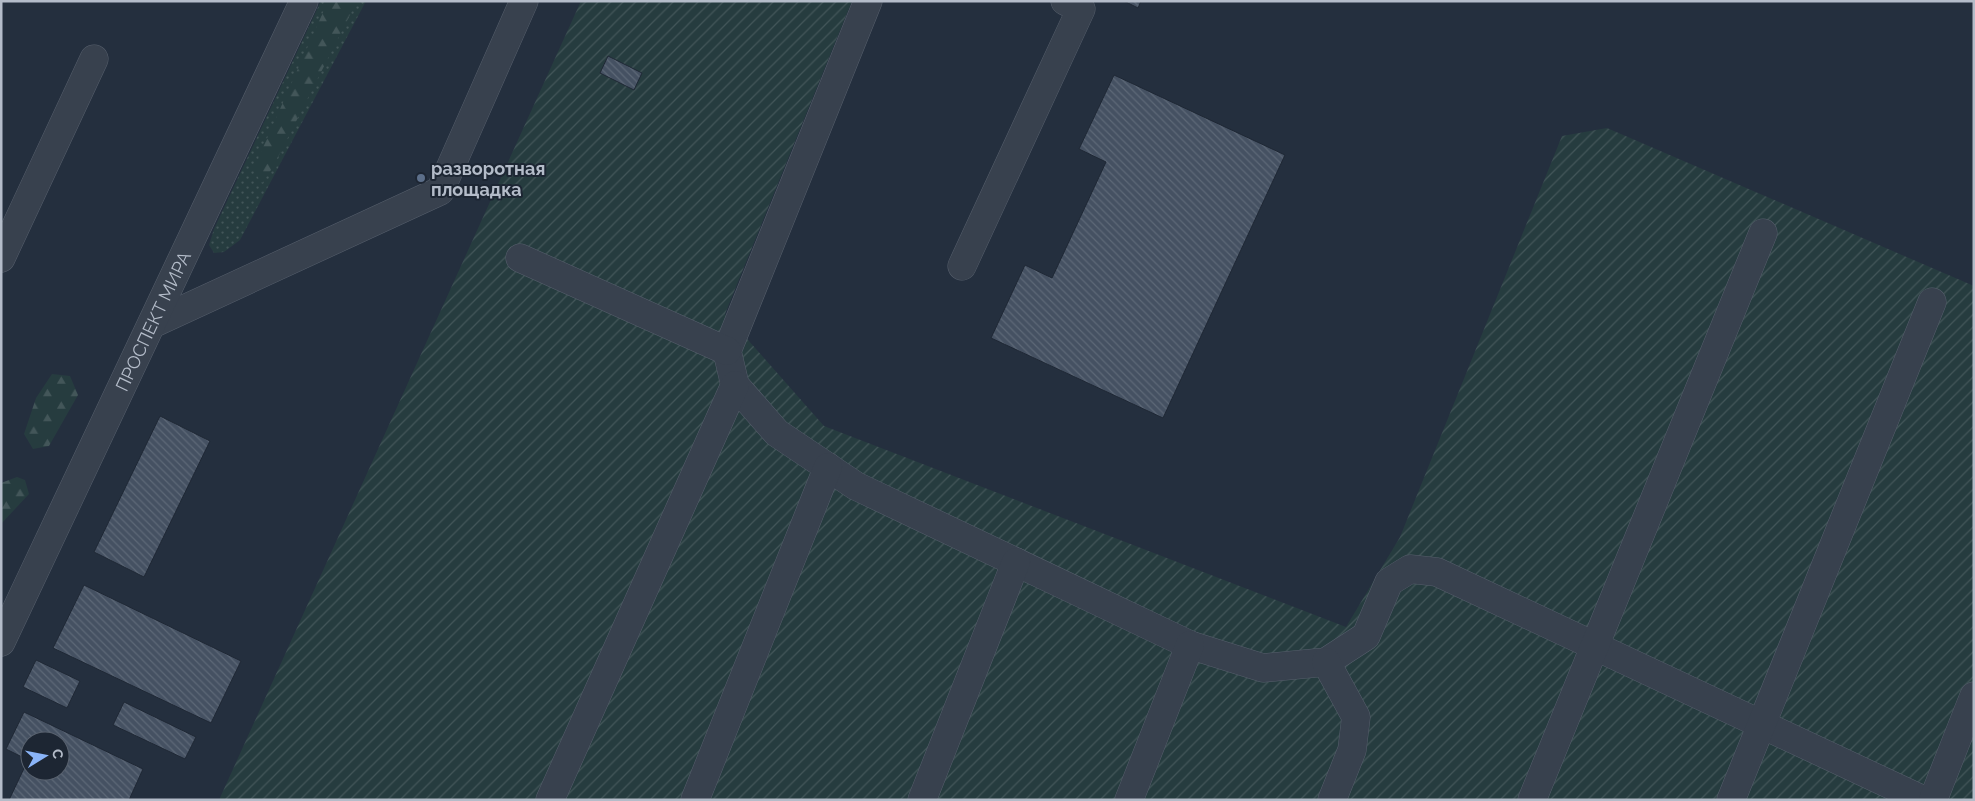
<svg xmlns="http://www.w3.org/2000/svg" width="1975" height="801" viewBox="0 0 1975 801" font-family="Raleway,sans-serif">
  <style>
    .grass { fill: url(#grass-dots) }
    .forest { fill: url(#forest-firs) }
    .garden { fill: url(#garden-furrows) }
    .building { fill: url(#building-back-hatch); stroke: #1f2835; fill-rule: evenodd }
    .lines { fill: none; stroke-linecap: round; stroke-linejoin: round }
    .minor-casing { stroke: #565f6c; stroke-width: 29 }
    .minor { stroke: #38414e; stroke-width: 28 }
    .service-dot { fill: #5c6f8a; stroke: #1d2633; stroke-width: 2 }
    .labels { text-anchor: middle; dominant-baseline: central; stroke-width: 4; stroke-linejoin: round; paint-order: stroke }
    .poi-label { font-size: 18px; font-weight: bold; fill: #b4bcc9; stroke: #1d2633; text-anchor: start }
    .street-label { font-size: 18px; fill: #b4bcc9; stroke: #1d2633 }
  </style>
  <defs>
    <pattern id="grass-dots" width="8" height="8" patternUnits="userSpaceOnUse" patternTransform="scale(1.25)"><rect width="8" height="8" fill="#263c3f"/><path d="M2 2h.1M6 6h.1" fill="none" stroke="#435659" stroke-width="1.8" stroke-linecap="round"/></pattern>
    <pattern id="forest-firs" width="22" height="20" patternUnits="userSpaceOnUse" patternTransform="scale(1.25)"><rect width="22" height="20" fill="#263c3f"/><path d="M5 1l3.5 6h-7zM16 11l3.5 6h-7z" fill="#435659"/></pattern>
    <pattern id="garden-furrows" width="10" height="10" patternUnits="userSpaceOnUse" patternTransform="scale(1.25)"><rect width="10" height="10" fill="#263c3f"/><path d="M-1 1l2-2M0 10L10 0M9 11l2-2" fill="none" stroke="#435659"/></pattern>
    <pattern id="building-back-hatch" width="6" height="6" patternUnits="userSpaceOnUse" patternTransform="scale(1.25)"><rect width="6" height="6" fill="#455162"/><path d="M-1 5l2 2M0 0l6 6M5-1l2 2" fill="none" stroke="#5d6877"/></pattern>
  </defs>
  <rect width="100%" height="100%" fill="#242f3e"/>
  <path class="grass" d="M321,1H366L240,240L224,252L214,253L209,245L214,229Z"/>
  <path class="forest" d="M328,1H357L273,167L262,183L253,170Z
    M52,374L70,376L78,395L49,446L33,449L24,434L36,398Z
    M17,477L25,480L29,494L1,524V483Z"/>
  <path class="garden" d="M581,1H852L725,314L824,426L1346,627L1400,537L1562,136L1607,128L1974,286V800H219Z"/>
  <path class="building" d="M1124,1H1141L1138,8Z
    M608,56L642,73L634,90L600,73Z
    M1114,75L1285,155L1163,418L991,338L1025,265L1052,278L1106,162L1079,149Z
    M160,416L210,441L144,577L94,552Z
    M84,585L241,661L211,723L53,648Z
    M36,660L80,681L67,708L23,687Z
    M124,702L196,737L185,759L113,725Z
    M24,712L143,769L129,800H9L28,760L6,749ZM30,741H60V771H30Z"/>
  <g class="lines">
    <g class="minor-casing">
      <g id="minor">
        <path d="M868,1L727,351L735,385L777,433L856,486L1190,645L1263,668L1326,662L1366,636L1389,582L1410,569L1437,572L1923,800"/>
        <path d="M1,258L94,59"/>
        <path d="M520,258L727,351"/>
        <path d="M962,266L1081,9L1065,1"/>
        <path d="M152,324L440,191L524,1"/>
        <path id="s1" d="M1,642L304,1"/>
        <path d="M1326,662L1356,717L1352,750L1332,800"/>
        <path d="M550,800L735,385"/>
        <path d="M695,800L828,467"/>
        <path d="M922,800L1016,562"/>
        <path d="M1129,800L1190,645"/>
        <path d="M1532,800L1763,233"/>
        <path d="M1731,800L1932,302"/>
        <path d="M1933,800L1974,696"/>
      </g>
    </g>
    <use href="#minor" class="minor"/>
  </g>
  <circle class="service-dot" cx="421" cy="178" r="5"/>
  <g class="labels">
    <g class="poi-label">
      <text x="431" y="168">разворотная<tspan x="431" dy="21">площадка</tspan></text>
    </g>
    <g class="street-label">
      <text stroke="none"><textPath href="#s1" startOffset="355">ПРОСПЕКТ МИРА</textPath></text>
    </g>
  </g>
  <rect width="1975" height="801" fill="none" stroke="#b4bcc9" stroke-width="5"/>
  <g transform="translate(45 756) rotate(80)"><circle r="24" fill="#1d2633" stroke="#59626f"/>
  <path d="M0-4L9 19L0 12L-9 19Z" fill="#8ab4f8"/>
  <text y="-8" font-size="14" font-weight="bold" text-anchor="middle" fill="#b4bcc9">С</text>
  </g>
</svg>
